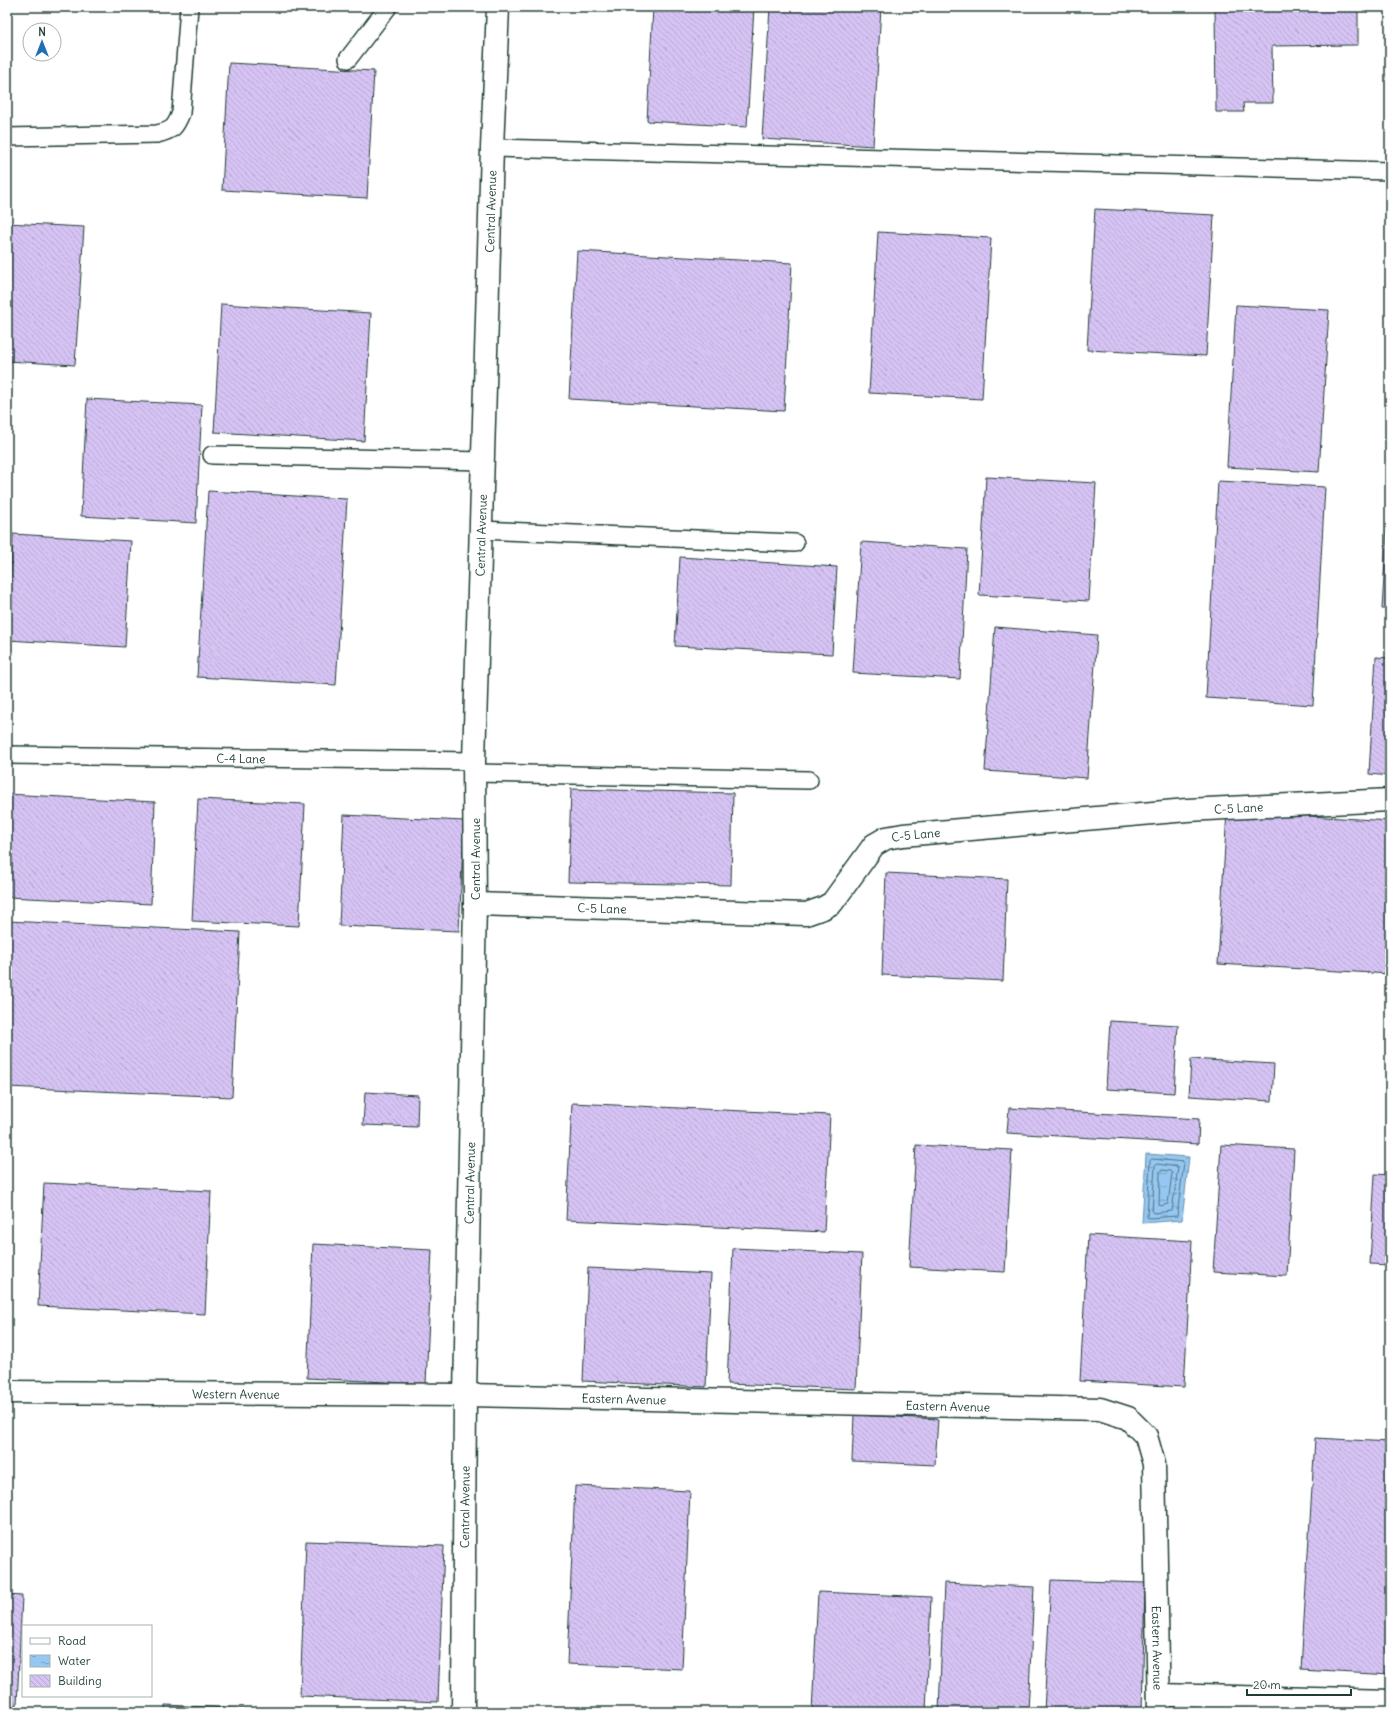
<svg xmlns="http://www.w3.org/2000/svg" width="1397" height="1719" viewBox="0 0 1397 1719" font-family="Delius,sans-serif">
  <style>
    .water { fill: url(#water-ripples); stroke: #6690a6 }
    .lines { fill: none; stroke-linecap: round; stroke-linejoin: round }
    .shore { stroke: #4f7480; stroke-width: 1 }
    .building { fill: url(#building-back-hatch); stroke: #1f3d34 }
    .service-casing { stroke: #1f3d34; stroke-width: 20 }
    .minor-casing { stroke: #1f3d34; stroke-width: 25 }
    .tertiary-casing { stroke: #1f3d34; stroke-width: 25 }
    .service { stroke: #fff; stroke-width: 17 }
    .minor { stroke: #fff; stroke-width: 22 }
    .tertiary { stroke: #fff; stroke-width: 22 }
    .labels { text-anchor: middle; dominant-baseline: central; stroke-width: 3; stroke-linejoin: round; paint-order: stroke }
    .street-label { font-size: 12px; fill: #1f3d34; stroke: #fff }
  </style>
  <defs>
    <pattern id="water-ripples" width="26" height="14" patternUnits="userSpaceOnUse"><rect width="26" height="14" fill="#96c7f2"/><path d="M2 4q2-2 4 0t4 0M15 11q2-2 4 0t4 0" fill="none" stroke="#7aa3c5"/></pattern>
    <pattern id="building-back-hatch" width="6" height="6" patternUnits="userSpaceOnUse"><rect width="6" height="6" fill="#d6c3f4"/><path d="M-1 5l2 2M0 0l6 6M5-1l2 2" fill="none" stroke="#b7a8d2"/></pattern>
  </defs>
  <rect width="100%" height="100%" fill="#fff"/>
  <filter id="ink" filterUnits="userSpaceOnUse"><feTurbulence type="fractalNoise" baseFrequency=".025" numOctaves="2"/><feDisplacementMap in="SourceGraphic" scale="8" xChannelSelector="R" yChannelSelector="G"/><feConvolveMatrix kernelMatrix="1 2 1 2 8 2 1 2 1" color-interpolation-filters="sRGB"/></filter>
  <g filter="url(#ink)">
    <path class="water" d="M1146,1154L1189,1157L1182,1220L1142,1223Z"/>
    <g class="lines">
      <path class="shore" d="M1152,1159L1184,1162L1177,1216L1149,1218L1147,1217L1150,1161Z
        M1157,1164L1178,1167L1172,1211L1154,1213L1152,1212L1155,1166Z
        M1162,1170L1170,1171L1172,1173L1168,1204L1160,1206L1159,1204L1160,1172Z"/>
    </g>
    <path class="building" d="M653,7H754L747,127L647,121Z
      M770,7H881L873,146L762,139Z
      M1215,7H1277V9H1290V7H1358V45L1272,46L1273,103H1243L1244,112H1216Z
      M229,63L374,71L367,198L222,190Z
      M1095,209L1214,215L1206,356L1087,350Z
      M7,223L84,227L75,365L7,361Z
      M878,232L991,238L982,399L869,393Z
      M577,251L792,263L784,411L569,399Z
      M221,304L371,313L364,441L214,432Z
      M1236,305L1329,310L1319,472L1227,467Z
      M87,399L202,405L196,523L81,516Z
      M986,477L1096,483L1089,601L979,595Z
      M1218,481L1325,487L1313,705L1206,698Z
      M208,491L347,499L336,685L197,677Z
      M1389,494H1390V609H1382Z
      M13,534L131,541L125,647L7,640Z
      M861,542L967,549L960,679L853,673Z
      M680,557L837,567L832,654L675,646Z
      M995,627L1097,635L1087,778L985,771Z
      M1376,657L1390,658V776L1369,774Z
      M571,789L733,793L731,885L568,882Z
      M7,794L155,802L151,904L7,897Z
      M198,799L305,804L299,926L192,921Z
      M1227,811L1390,821V974L1218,964Z
      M344,815L464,821L459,931L339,926Z
      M886,873L1007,879L1003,981L882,975Z
      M7,921L240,932L232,1097L7,1087Z
      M1110,1021L1178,1025L1174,1093L1106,1089Z
      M1191,1059L1274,1064L1272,1101L1189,1096Z
      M365,1092L418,1095L417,1127L363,1125Z
      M572,1103L830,1115L824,1232L566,1220Z
      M1009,1108L1199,1119L1198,1144L1007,1133Z
      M916,1145L1012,1150L1005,1272L909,1267Z
      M1221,1145L1294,1149L1287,1276L1213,1272Z
      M1375,1174L1390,1175V1265L1370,1264Z
      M44,1183L211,1191L205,1314L38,1306Z
      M1088,1235L1192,1241L1184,1387L1080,1381Z
      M313,1244L432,1250L426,1384L307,1378Z
      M733,1248L862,1254L856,1389L727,1384Z
      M588,1268L711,1274L706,1387L583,1381Z
      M854,1415L938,1419L935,1465L852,1461Z
      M1315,1438L1390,1442V1674L1301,1669Z
      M575,1486L690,1491L682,1669L567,1664Z
      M306,1541L444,1546L438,1702L300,1696Z
      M1051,1580L1145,1583L1142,1712H1044Z
      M944,1583L1034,1587L1028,1712H939Z
      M818,1592L931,1597L926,1712H812Z
      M7,1595L22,1596L17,1705H7Z
      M165,1705L311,1712H165Z"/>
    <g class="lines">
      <g class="service-casing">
        <g id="service">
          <path d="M348,59L388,7"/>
          <path d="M7,137L157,134C173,130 175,128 181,113L189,7"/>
          <path d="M492,148L1390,171"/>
          <path d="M212,455L483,461"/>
          <path d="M481,530L795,543"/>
          <path id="s1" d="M7,755L474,761"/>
          <path d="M474,773L809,780"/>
        </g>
      </g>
      <g class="minor-casing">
        <g id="minor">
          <path id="s2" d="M475,904L806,914L823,908L832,903L874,845L886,838L903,835L1187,810L1390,800"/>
          <path id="s3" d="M465,1395L1100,1409L1128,1418L1146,1436L1154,1464L1159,1712"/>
          <path d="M1159,1695L1390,1701"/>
        </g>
      </g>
      <g class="tertiary-casing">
        <g id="tertiary">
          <path id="s4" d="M7,1392L465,1395"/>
          <path id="s5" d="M463,1712L465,1395L475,904L474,761L492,148L498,7"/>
        </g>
      </g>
      <use href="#service" class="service"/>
      <use href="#minor" class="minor"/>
      <use href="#tertiary" class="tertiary"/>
    </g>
  </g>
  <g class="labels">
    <g class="street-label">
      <text stroke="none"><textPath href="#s5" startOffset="1501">Central Avenue</textPath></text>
      <text stroke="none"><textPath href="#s5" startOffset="1177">Central Avenue</textPath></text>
      <text stroke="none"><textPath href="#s1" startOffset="234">C-4 Lane</textPath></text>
      <text stroke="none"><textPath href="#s2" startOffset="799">C-5 Lane</textPath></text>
      <text stroke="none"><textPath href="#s2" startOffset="475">C-5 Lane</textPath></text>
      <text transform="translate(475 859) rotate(-90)">Central Avenue</text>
      <text stroke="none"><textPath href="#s2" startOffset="127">C-5 Lane</textPath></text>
      <text stroke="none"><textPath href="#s5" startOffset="529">Central Avenue</textPath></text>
      <text stroke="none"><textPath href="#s4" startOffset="229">Western Avenue</textPath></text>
      <text stroke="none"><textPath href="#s3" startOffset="159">Eastern Avenue</textPath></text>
      <text stroke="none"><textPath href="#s3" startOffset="483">Eastern Avenue</textPath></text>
      <text stroke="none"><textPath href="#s5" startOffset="205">Central Avenue</textPath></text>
      <text stroke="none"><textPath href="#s3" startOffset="903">Eastern Avenue</textPath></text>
    </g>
  </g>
  <rect width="1397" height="1719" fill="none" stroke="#fff" stroke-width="24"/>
  <rect x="12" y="12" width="1373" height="1695" fill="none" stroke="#1f3d34" stroke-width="1.5" filter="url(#ink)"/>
  <rect x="22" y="1625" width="130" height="72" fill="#ffffff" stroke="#a5b1ae"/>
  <rect x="30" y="1638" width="20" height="6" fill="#ffffff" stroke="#a5b1ae"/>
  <text x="58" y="1645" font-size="12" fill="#1f3d34">Road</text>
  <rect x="30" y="1655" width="20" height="12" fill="url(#water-ripples)" stroke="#a5b1ae"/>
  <text x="58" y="1665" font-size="12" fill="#1f3d34">Water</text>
  <rect x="30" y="1675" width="20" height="12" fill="url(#building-back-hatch)" stroke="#a5b1ae"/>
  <text x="58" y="1685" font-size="12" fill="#1f3d34">Building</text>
  <g transform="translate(42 42)"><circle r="19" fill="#ffffff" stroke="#a5b1ae"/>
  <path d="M0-3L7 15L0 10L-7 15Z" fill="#1f6fb2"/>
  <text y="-6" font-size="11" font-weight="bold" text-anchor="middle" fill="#1f3d34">N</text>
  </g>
  <path d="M1247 1689v6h104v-6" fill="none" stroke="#1f3d34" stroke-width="2"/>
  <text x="1253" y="1689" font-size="12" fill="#1f3d34" stroke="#ffffff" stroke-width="3" paint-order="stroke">20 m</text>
</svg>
